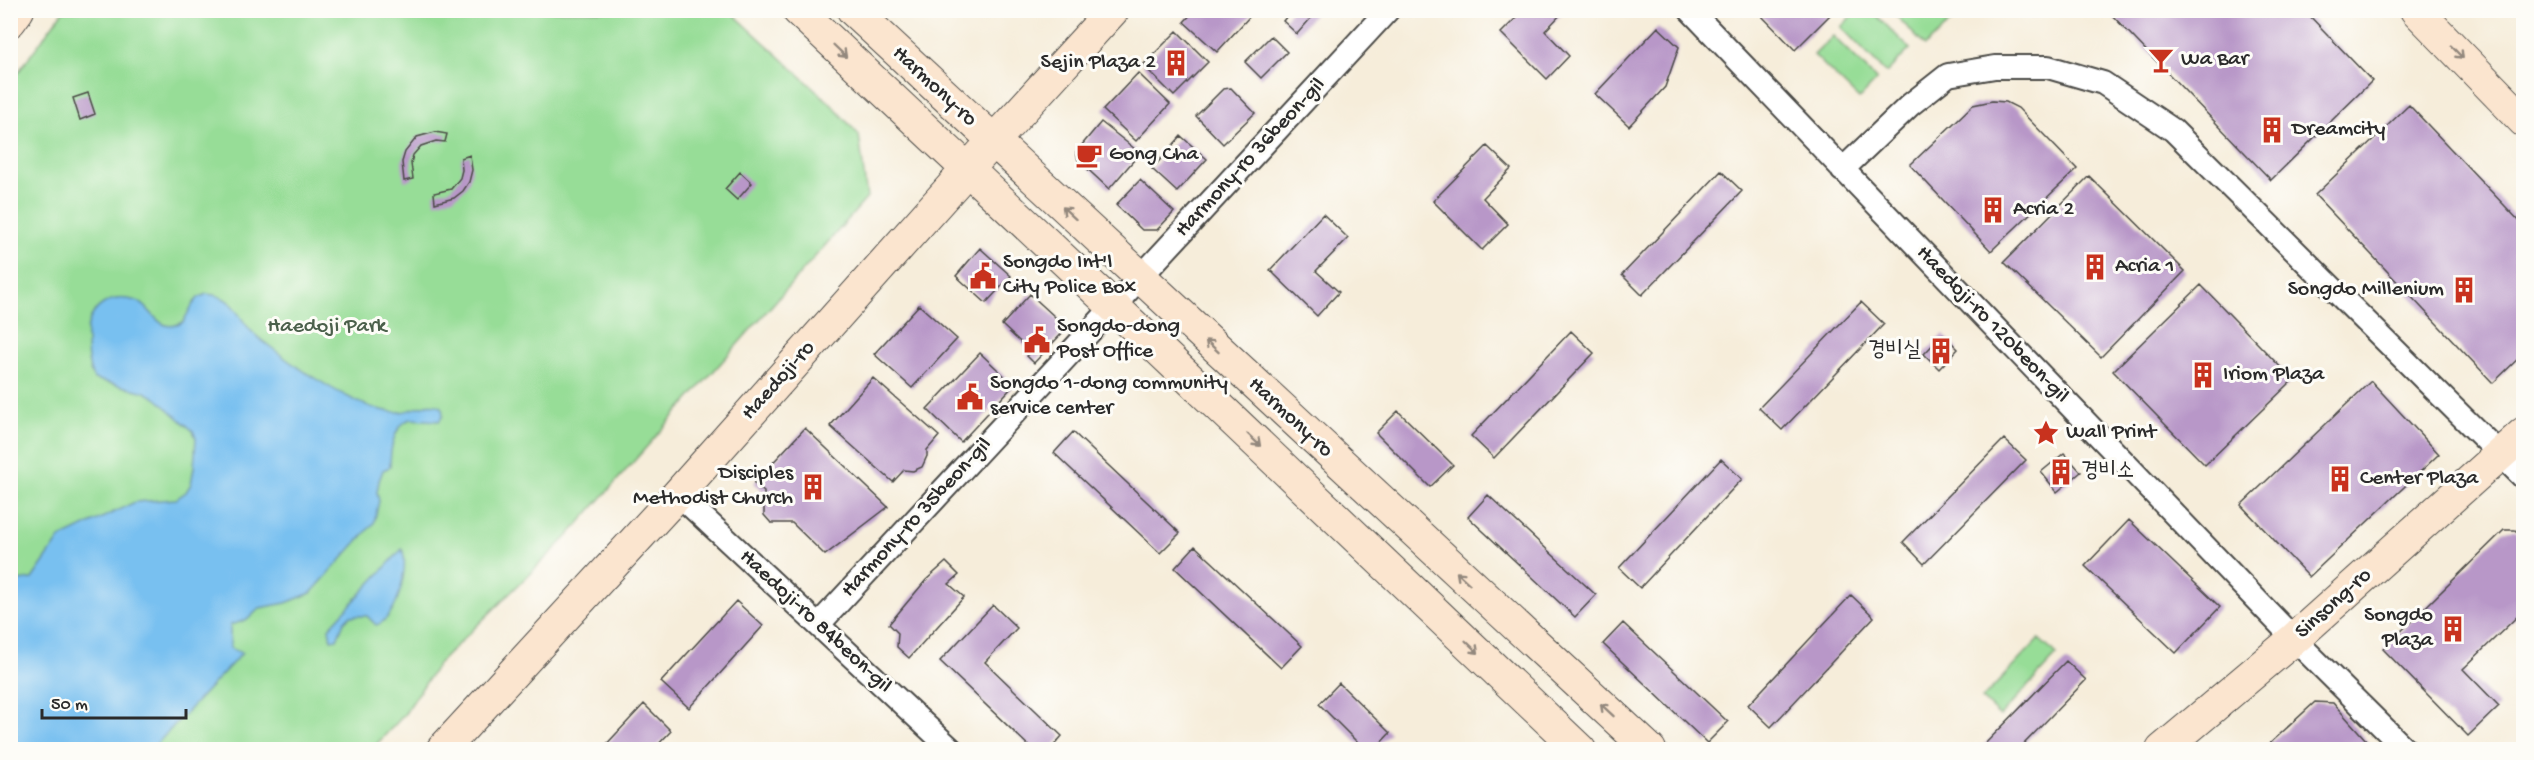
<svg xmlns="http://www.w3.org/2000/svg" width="2534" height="760" viewBox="0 0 2534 760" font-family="'Gochi Hand','Poor Story',sans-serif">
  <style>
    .green { fill: #97dd97; stroke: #618461; stroke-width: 1.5 }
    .water { fill: #78c0f0; stroke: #52768e; stroke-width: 1.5 }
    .building { fill: #b897c8 }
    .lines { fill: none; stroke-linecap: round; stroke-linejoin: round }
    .street-casing { stroke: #494845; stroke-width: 26 }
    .secondary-casing { stroke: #494845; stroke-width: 34 }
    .street { stroke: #fff; stroke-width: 22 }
    .secondary { stroke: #fbe5cf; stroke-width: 32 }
    .oneway { stroke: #93887d }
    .labels { text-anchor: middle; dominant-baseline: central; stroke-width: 6; stroke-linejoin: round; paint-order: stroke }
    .poi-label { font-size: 22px; fill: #2b2b2b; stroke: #fdfcf7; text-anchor: start }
    .street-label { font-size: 22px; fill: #2b2b2b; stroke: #fdfcf7 }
    .park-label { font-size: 22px; fill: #4b604b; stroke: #fdfcf7 }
  </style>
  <rect width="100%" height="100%" fill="#fdfcf7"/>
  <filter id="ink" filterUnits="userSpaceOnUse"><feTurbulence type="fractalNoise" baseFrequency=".0167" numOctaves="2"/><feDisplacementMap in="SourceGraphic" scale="12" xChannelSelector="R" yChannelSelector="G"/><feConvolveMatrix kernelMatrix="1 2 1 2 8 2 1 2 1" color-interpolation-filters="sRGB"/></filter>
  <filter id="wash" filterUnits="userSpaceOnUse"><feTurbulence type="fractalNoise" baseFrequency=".008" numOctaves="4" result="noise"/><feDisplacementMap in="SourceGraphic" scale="24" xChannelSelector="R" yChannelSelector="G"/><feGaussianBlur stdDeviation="1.35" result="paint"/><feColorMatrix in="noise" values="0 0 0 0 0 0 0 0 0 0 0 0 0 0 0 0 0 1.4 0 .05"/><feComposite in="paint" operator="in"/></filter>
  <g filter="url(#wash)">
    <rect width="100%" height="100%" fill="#f6edda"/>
    <path class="green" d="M63,11H730L830,103L859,135L867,198L566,538L438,664L404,715L372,749L11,750V82Z
      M1857,11H1872L1910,49L1886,73L1841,27Z
      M1892,11H1952L1957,16L1925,46Z
      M1833,36L1877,80L1859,99L1814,55Z
      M2039,639L2057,655L2000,716L1982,699Z"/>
    <path class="water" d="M206,294C232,296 234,309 247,326C252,333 261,340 268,345C295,367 327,387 358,402C371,407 383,412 398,412C413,412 429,399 442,407L443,416L439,421L410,419C393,426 390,451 390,467L383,470L379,481L377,492L379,501L374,523L311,593L286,603L260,608L247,620L230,625V648L242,653L152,749H11V577L18,581L32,579L60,538L135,502L176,499L186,492L191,484L194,467L196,438L193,431L156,398L145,392L94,379C88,369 87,354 87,342C84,313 106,291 137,301C153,307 158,336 183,322L193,304L198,298Z
      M402,549C410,567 397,620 376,625L367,616H350L344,622L337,639L331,640L329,628Z"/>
    <g id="blocks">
      <path class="building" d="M1195,10H1246L1251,15L1217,52L1184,22Z
        M1292,10H1318L1297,34L1283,21Z
        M1524,10H1565L1545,31L1569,56L1547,79L1501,33Z
        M1756,10H1835L1795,50Z
        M2107,10H2304L2372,81L2271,180Z
        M1658,27L1679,47L1665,87L1629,126L1595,94Z
        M1177,31L1208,62L1174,96L1143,65Z
        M1271,36L1287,52L1261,78L1245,62Z
        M1138,73L1170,104L1136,141L1103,110Z
        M1231,88L1255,113L1223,144L1196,116L1223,89Z
        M88,93L95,114L80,120L73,98Z
        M1992,101L2006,102L2018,108L2077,169L1991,251L1910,165L1973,105Z
        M2409,105L2524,226V353L2493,383L2315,195Z
        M1101,122L1140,153L1109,189L1078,160L1076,152Z
        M435,132L447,134L445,142L436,141L421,146L413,155L411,163L413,179L404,181L402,162L405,152L417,137Z
        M1181,136L1207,159L1177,192L1152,169Z
        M1487,146L1511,169L1483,198L1508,224L1482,250L1433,201Z
        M470,155L472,170L469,182L463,191L454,198L435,203L434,193L451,189L460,178L462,170L461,158Z
        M1721,171L1742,191L1642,295L1622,275Z
        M740,172L752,183L737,200L725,189Z
        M2089,176L2185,271L2101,357L2004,262Z
        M1140,180L1174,212L1157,230H1142L1116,205Z
        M1323,214L1348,238L1316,271L1339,292L1317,316L1270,270Z
        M980,248L1011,276L986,303L956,276Z
        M2201,285L2293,380L2205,465L2113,371Z
        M1030,294L1067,328L1034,363L1027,356L1031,352L1002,325Z
        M1861,302L1884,324L1782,430L1759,408Z
        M919,305L957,339L912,388L874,354Z
        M1571,331L1594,353L1494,458L1471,436Z
        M1943,334L1958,349L1939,369L1924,354Z
        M980,353L1014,385L961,442L927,409Z
        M873,378L939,436L927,450V456L922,467L913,471L904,470L893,482L830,426Z
        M2371,381L2439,454L2309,577L2241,505Z
        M1398,411L1453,465L1430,487L1376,433Z
        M805,428L888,507L825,555L792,523H771L764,515V492L754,483Z
        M1073,432L1180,533L1160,553L1054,453Z
        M2004,439L2026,460L1924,564L1903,542Z
        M2064,453L2081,472L2057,492L2041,472Z
        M1721,459L1742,479L1640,588L1619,568Z
        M1488,495L1596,595L1575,617L1468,517Z
        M2129,520L2220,607L2176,653L2085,566Z
        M2504,530H2515L2524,539V610L2463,669L2499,706L2468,736L2383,649Z
        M1195,546L1302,646L1281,668L1175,568Z
        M946,562L959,575L949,584L964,597L909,658L897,647L898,633L889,624L926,580Z
        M1851,595L1874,617L1771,727L1748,705Z
        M736,601L763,626L689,708L661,682Z
        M993,605L1017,628L985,662L1062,736L1050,750H1033L940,661Z
        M1623,623L1728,722L1707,743L1603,644Z
        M2066,661L2086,680L2018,750H1979Z
        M1339,683L1390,733L1374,750H1365L1319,704Z
        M2315,702L2333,703L2375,750H2266L2265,748Z
        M644,704L671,731L653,750H601Z"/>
    </g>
  </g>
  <g filter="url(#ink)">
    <use href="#blocks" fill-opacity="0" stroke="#494845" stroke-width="1.5"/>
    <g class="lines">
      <g class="street-casing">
        <path id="street" d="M1690,10L2294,639L2406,750
          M1842,170L1910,105L1948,75L1995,67H2048L2103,83L2173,130L2524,478
          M678,494L952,750
          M819,624L1388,10"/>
      </g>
      <g class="secondary-casing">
        <path id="secondary" d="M798,10L1113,306L1580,750
          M853,10L1650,750
          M2416,10L2524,121
          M10,21L18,10
          M442,750L678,494L966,171L1113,10
          M2162,750L2294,639L2524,433"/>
      </g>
      <use href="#street" class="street"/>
      <use href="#secondary" class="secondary"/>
    </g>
    <defs><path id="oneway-shaft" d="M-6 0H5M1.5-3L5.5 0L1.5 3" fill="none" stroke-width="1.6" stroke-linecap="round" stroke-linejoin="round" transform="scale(1.5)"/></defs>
    <g class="oneway">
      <use href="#oneway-shaft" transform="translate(840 51) rotate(44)"/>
      <use href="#oneway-shaft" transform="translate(2457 52) rotate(46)"/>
      <use href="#oneway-shaft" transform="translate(1069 213) rotate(-137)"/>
      <use href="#oneway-shaft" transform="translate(1212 346) rotate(-137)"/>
      <use href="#oneway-shaft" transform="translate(1254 440) rotate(44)"/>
      <use href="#oneway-shaft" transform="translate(1463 578) rotate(-137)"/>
      <use href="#oneway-shaft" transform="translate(1472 647) rotate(44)"/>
      <use href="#oneway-shaft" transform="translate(1607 710) rotate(-137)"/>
    </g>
  </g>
  <defs>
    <g id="bar-bare" transform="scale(2.07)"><path d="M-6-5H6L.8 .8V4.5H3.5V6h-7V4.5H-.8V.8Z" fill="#c8321e" stroke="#fdfcf7" stroke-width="2.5" paint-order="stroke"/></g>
    <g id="building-bare" transform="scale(2.07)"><path d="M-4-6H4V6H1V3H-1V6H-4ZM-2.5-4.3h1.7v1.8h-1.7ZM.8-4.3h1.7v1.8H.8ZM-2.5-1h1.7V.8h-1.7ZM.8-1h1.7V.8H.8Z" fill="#c8321e" stroke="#fdfcf7" stroke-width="2.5" paint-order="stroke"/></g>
    <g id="cafe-bare" transform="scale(2.07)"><path d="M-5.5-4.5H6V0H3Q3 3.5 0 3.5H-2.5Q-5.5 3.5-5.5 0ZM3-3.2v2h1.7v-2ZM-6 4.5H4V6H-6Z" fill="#c8321e" stroke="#fdfcf7" stroke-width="2.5" paint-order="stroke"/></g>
    <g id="civic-bare" transform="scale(2.07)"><path d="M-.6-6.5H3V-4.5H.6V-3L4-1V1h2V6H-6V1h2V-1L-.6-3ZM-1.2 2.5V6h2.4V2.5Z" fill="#c8321e" stroke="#fdfcf7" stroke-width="2.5" paint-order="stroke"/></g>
    <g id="sight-bare" transform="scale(2.07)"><path d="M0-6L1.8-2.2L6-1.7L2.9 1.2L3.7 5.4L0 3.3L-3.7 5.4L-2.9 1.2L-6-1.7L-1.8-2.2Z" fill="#c8321e" stroke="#fdfcf7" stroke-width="2.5" paint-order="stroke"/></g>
  </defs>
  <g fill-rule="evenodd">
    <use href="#bar-bare" x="2161" y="60"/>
    <use href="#building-bare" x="1176" y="63"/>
    <use href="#building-bare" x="2272" y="130"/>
    <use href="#cafe-bare" x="1089" y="155"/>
    <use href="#building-bare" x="1993" y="210"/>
    <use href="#building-bare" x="2095" y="267"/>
    <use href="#civic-bare" x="983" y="276"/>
    <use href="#building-bare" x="2464" y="290"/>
    <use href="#civic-bare" x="1037" y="340"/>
    <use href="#building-bare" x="1941" y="351"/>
    <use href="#building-bare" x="2203" y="375"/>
    <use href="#civic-bare" x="970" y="397"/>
    <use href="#sight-bare" x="2046" y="433"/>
    <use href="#building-bare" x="2061" y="472"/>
    <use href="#building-bare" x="2340" y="479"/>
    <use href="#building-bare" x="813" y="487"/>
    <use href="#building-bare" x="2453" y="629"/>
  </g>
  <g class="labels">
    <g class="poi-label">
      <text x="2181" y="60">Wa Bar</text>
      <text x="1156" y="63" text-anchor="end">Sejin Plaza 2</text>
      <text x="2292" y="130">Dreamcity</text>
      <text x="1109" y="155">Gong Cha</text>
      <text x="2013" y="210">Acria 2</text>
      <text x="1003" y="263">Songdo Int'l<tspan x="1003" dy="25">City Police Box</tspan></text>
      <text x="2115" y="267">Acria 1</text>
      <text x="2444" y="290" text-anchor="end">Songdo Millenium</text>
      <text x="1057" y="327">Songdo-dong<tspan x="1057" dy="25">Post Office</tspan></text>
      <text x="1921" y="351" text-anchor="end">경비실</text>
      <text x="2223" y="375">Iriom Plaza</text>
      <text x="990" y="384">Songdo 1-dong community<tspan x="990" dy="25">service center</tspan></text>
      <text x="2066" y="433">Wall Print</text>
      <text x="2081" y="472">경비소</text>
      <text x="793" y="474" text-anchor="end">Disciples<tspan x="793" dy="25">Methodist Church</tspan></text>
      <text x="2360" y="479">Center Plaza</text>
      <text x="2433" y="616" text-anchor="end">Songdo<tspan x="2433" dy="25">Plaza</tspan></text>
    </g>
    <g class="street-label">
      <text transform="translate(934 87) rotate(43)">Harmony-ro</text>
      <text transform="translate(1251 158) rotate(-47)">Harmony-ro 36beon-gil</text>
      <text transform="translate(1992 325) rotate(46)">Haedoji-ro 120beon-gil</text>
      <text transform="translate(779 381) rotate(-48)">Haedoji-ro</text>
      <text transform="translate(1290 418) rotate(43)">Harmony-ro</text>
      <text transform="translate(917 518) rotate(-47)">Harmony-ro 35beon-gil</text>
      <text transform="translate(2334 604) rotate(-42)">Sinsong-ro</text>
      <text transform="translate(815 622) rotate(43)">Haedoji-ro 84beon-gil</text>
    </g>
    <g class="park-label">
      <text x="327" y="327">Haedoji Park</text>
    </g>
  </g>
  <rect width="2534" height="760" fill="none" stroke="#fdfcf7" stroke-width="36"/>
  <path d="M42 709v9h144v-9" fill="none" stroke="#2b2b2b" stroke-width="3"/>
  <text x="51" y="709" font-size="18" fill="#2b2b2b" stroke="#fdfcf7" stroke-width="4.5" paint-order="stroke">50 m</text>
</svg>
